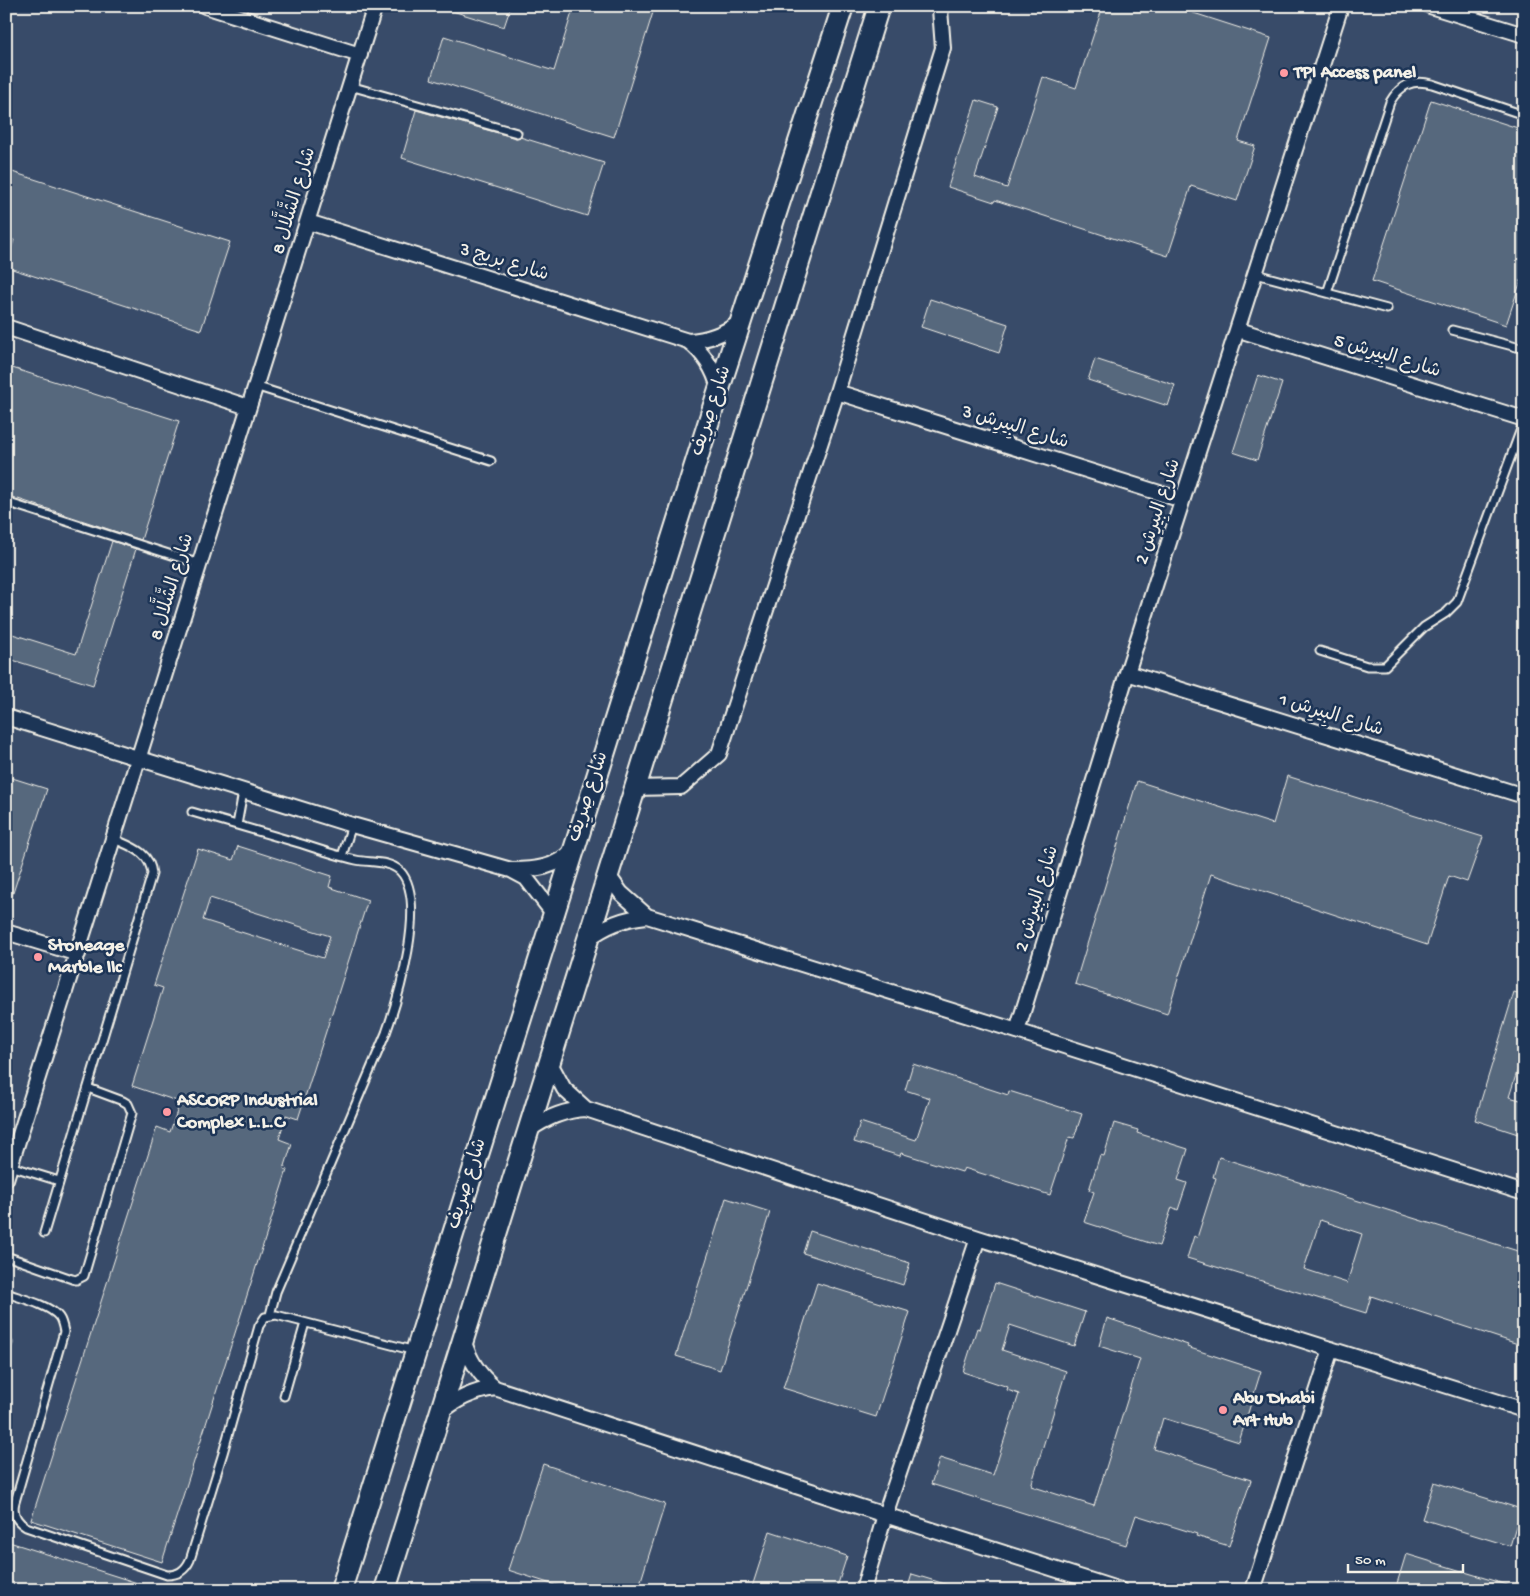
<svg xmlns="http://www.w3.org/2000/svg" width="1530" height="1596" viewBox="0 0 1530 1596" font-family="'Gochi Hand','Playpen Sans Arabic',sans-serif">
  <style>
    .built { fill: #374c69 }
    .building { fill: #56677d; stroke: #f4f1e8; fill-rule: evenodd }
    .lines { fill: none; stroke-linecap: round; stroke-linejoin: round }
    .lane-casing { stroke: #f4f1e8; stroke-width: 11 }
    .street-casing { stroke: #f4f1e8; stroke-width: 18 }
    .secondary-casing { stroke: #f4f1e8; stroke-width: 24 }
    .lane { stroke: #1d3557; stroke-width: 7 }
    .street { stroke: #1d3557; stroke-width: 14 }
    .secondary { stroke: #1d3557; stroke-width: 20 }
    .poi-dot { fill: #ff9aa2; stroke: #1d3557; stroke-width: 2 }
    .labels { text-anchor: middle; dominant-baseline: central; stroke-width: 5; stroke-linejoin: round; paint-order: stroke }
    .poi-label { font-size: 19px; font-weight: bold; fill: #f4f1e8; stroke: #1d3557; text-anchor: start }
    .street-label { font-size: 19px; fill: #f4f1e8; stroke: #1d3557 }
  </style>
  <rect width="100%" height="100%" fill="#2a4060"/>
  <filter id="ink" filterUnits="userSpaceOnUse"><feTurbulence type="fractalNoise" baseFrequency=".02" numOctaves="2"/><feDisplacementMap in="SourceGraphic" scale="10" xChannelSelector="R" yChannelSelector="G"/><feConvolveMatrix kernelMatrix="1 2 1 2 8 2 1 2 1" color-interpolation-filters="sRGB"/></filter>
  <g filter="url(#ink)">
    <path class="built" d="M6,6H1524V1590H6Z"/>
    <path class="building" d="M447,6H511L504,27L446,9Z
      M574,6H655L614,137L431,79L444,36L554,71Z
      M1103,6H1172L1271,38L1238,141L1255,146L1237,201L1191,186L1168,256L995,200L994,202L948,187L976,100L998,107L975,177L1007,188L1043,77L1076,88Z
      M1431,100L1524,130V271L1506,325L1372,281Z
      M416,110L516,138L520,137L604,163L587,216L402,158Z
      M6,170L230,242L201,330L6,267L14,240L6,237Z
      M930,299L1008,324L999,353L921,327Z
      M1095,359L1175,385L1168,406L1088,380Z
      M6,366L179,421L141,540L6,495Z
      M1258,375L1282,383L1257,460L1233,452Z
      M112,541L136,549L93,685L6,658V632L76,654Z
      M6,776L47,789L9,905H6Z
      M1287,776L1483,837L1467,882L1449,876L1427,945L1211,874L1167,1014L1075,984L1137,781L1273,824Z
      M238,846L332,876L329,887L368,900L298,1119L286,1115L279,1139L292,1144L284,1169L287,1170L162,1562L31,1520L157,1127L170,1132L180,1102L132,1086L163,988L154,985L198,849L233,860ZM210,898L330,936L323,958L203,920Z
      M1514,992L1524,995V1050L1509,1097L1524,1101V1136L1475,1120Z
      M913,1064L1008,1095L1009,1091L1082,1114L1074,1138L1069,1137L1050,1195L964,1168L962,1172L901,1153L900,1156L854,1142L860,1122L916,1140L930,1098L905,1090Z
      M1114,1123L1138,1130L1137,1133L1188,1149L1178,1180L1187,1183L1178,1210L1172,1207L1159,1246L1084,1222L1094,1192L1089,1190L1100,1155L1104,1156Z
      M1219,1157L1524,1253V1346L1371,1296L1366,1313L1187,1258L1194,1236L1197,1238L1216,1178L1213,1177ZM1320,1220L1362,1234L1347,1283L1304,1269Z
      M726,1198L770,1212L720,1370L676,1356Z
      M810,1231L910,1263L903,1285L803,1253Z
      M817,1283L910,1312L876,1417L783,1388Z
      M995,1283L1085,1312L1074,1346L1010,1325L1002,1350L1066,1371L1031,1486L1094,1506L1140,1359L1099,1346L1107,1318L1188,1345L1187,1347L1261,1371L1239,1442L1163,1418L1154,1449L1251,1480L1229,1546L1196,1536L1197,1534L1136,1515L1126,1545L931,1484L940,1458L993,1475L1019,1394L1007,1390L1008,1387L963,1372L977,1328L980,1329Z
      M543,1464L665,1504L638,1590H570L508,1570Z
      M1434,1482L1521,1509L1510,1546L1422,1519Z
      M770,1531L847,1556L836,1590H751Z
      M6,1541L150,1587V1590H6Z
      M1406,1554L1514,1587V1590H1395Z
      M912,1574L955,1587L954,1590H907Z"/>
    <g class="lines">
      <g class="lane-casing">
        <path id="lane" d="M350,86L517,133
          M1256,274L1387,309
          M1327,293L1390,102C1400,85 1412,79 1432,84L1524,115
          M1452,330L1524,349
          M255,386L491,461
          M6,502L200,564
          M1320,651L1367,666H1385L1424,627L1446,613L1457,602L1524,421
          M192,812C229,823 265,833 302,844C320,850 338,856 356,860C371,863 388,860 400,871C428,900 398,999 386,1033L276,1292L270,1315
          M237,825L243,792
          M342,856L352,825
          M10,1166L59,1181
          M44,1233L152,874C150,852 132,847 114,839
          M6,1256L72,1279L76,1280L84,1276L132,1113L128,1104L123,1101L88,1088
          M6,1293C20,1298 50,1305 59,1317C62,1321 63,1327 64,1332L15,1502C12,1513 16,1521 26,1527L167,1575C178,1575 185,1571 190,1560L223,1453L259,1326L265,1317L276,1315L415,1351
          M6,1348L8,1343
          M284,1396L305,1323"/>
      </g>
      <g class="street-casing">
        <path id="street" d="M205,6L360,55
          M1430,6L1524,35
          M308,222L688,341C705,354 714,369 719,389
          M6,327L248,407
          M1239,330L1524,419
          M688,341C708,340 724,334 740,322
          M837,392L1182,500
          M1127,673L1524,796
          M6,717L352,825L511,870L526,878L553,913
          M634,788L681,787L719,754L837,392L943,48L940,9L939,6
          M512,870C534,870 557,868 572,850
          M608,875L621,893L647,916L1017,1031L1524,1193
          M6,932L78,954
          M588,939C606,925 624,918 647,916
          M1017,1031L1127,673L1341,6
          M550,1063L564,1089L586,1109L978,1238L1524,1410
          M529,1130C547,1117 565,1110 586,1109
          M6,1179L375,6
          M463,1339C469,1359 478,1374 495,1388L885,1515L1120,1590
          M440,1413C456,1399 473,1391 495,1388
          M863,1590L885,1515L978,1238
          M1253,1590L1331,1349"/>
      </g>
      <g class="secondary-casing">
        <path id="secondary" d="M341,1590L719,389L843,6
          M385,1590L879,6"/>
      </g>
      <use href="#lane" class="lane"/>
      <use href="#street" class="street"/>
      <use href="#secondary" class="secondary"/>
    </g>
  </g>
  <g class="poi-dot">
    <circle cx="1284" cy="73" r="5"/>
    <circle cx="38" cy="957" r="5"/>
    <circle cx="167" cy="1112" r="5"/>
    <circle cx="1223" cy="1410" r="5"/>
  </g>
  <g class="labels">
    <g class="poi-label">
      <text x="1294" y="73">TPI Access panel</text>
      <text x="48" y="946">Stoneage<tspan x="48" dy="22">Marble llc</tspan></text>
      <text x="177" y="1101">ASCORP Industrial<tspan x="177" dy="22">Complex L.L.C</tspan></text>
      <text x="1233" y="1399">Abu Dhabi<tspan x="1233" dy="22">Art Hub</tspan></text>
    </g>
    <g class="street-label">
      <text transform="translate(295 201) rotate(-73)">شارع الشَّلَّال 8</text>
      <text transform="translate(504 263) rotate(17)">شارع بريج 3</text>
      <text transform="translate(1387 357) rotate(17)">شارع البِيرِش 5</text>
      <text transform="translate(712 411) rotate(-72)">شارع صِرِيف</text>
      <text transform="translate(1015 428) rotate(17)">شارع البِيرِش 3</text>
      <text transform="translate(1159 512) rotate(-72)">شارع البِيرِش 2</text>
      <text transform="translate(173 587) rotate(-73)">شارع الشَّلَّال 8</text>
      <text transform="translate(1331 716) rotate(17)">شارع البِيرِش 1</text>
      <text transform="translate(589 797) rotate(-72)">شارع صِرِيف</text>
      <text transform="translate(1038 899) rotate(-73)">شارع البِيرِش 2</text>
      <text transform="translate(468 1184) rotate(-73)">شارع صِرِيف</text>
    </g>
  </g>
  <rect width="1530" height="1596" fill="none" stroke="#1d3557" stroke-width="25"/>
  <rect x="12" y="12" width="1505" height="1571" fill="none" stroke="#f4f1e8" stroke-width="2" filter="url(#ink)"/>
  <path d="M1348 1564v8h115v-8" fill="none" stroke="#f4f1e8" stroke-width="2.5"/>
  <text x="1355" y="1564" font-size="15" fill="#f4f1e8" stroke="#1d3557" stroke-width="4" paint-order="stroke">50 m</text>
</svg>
